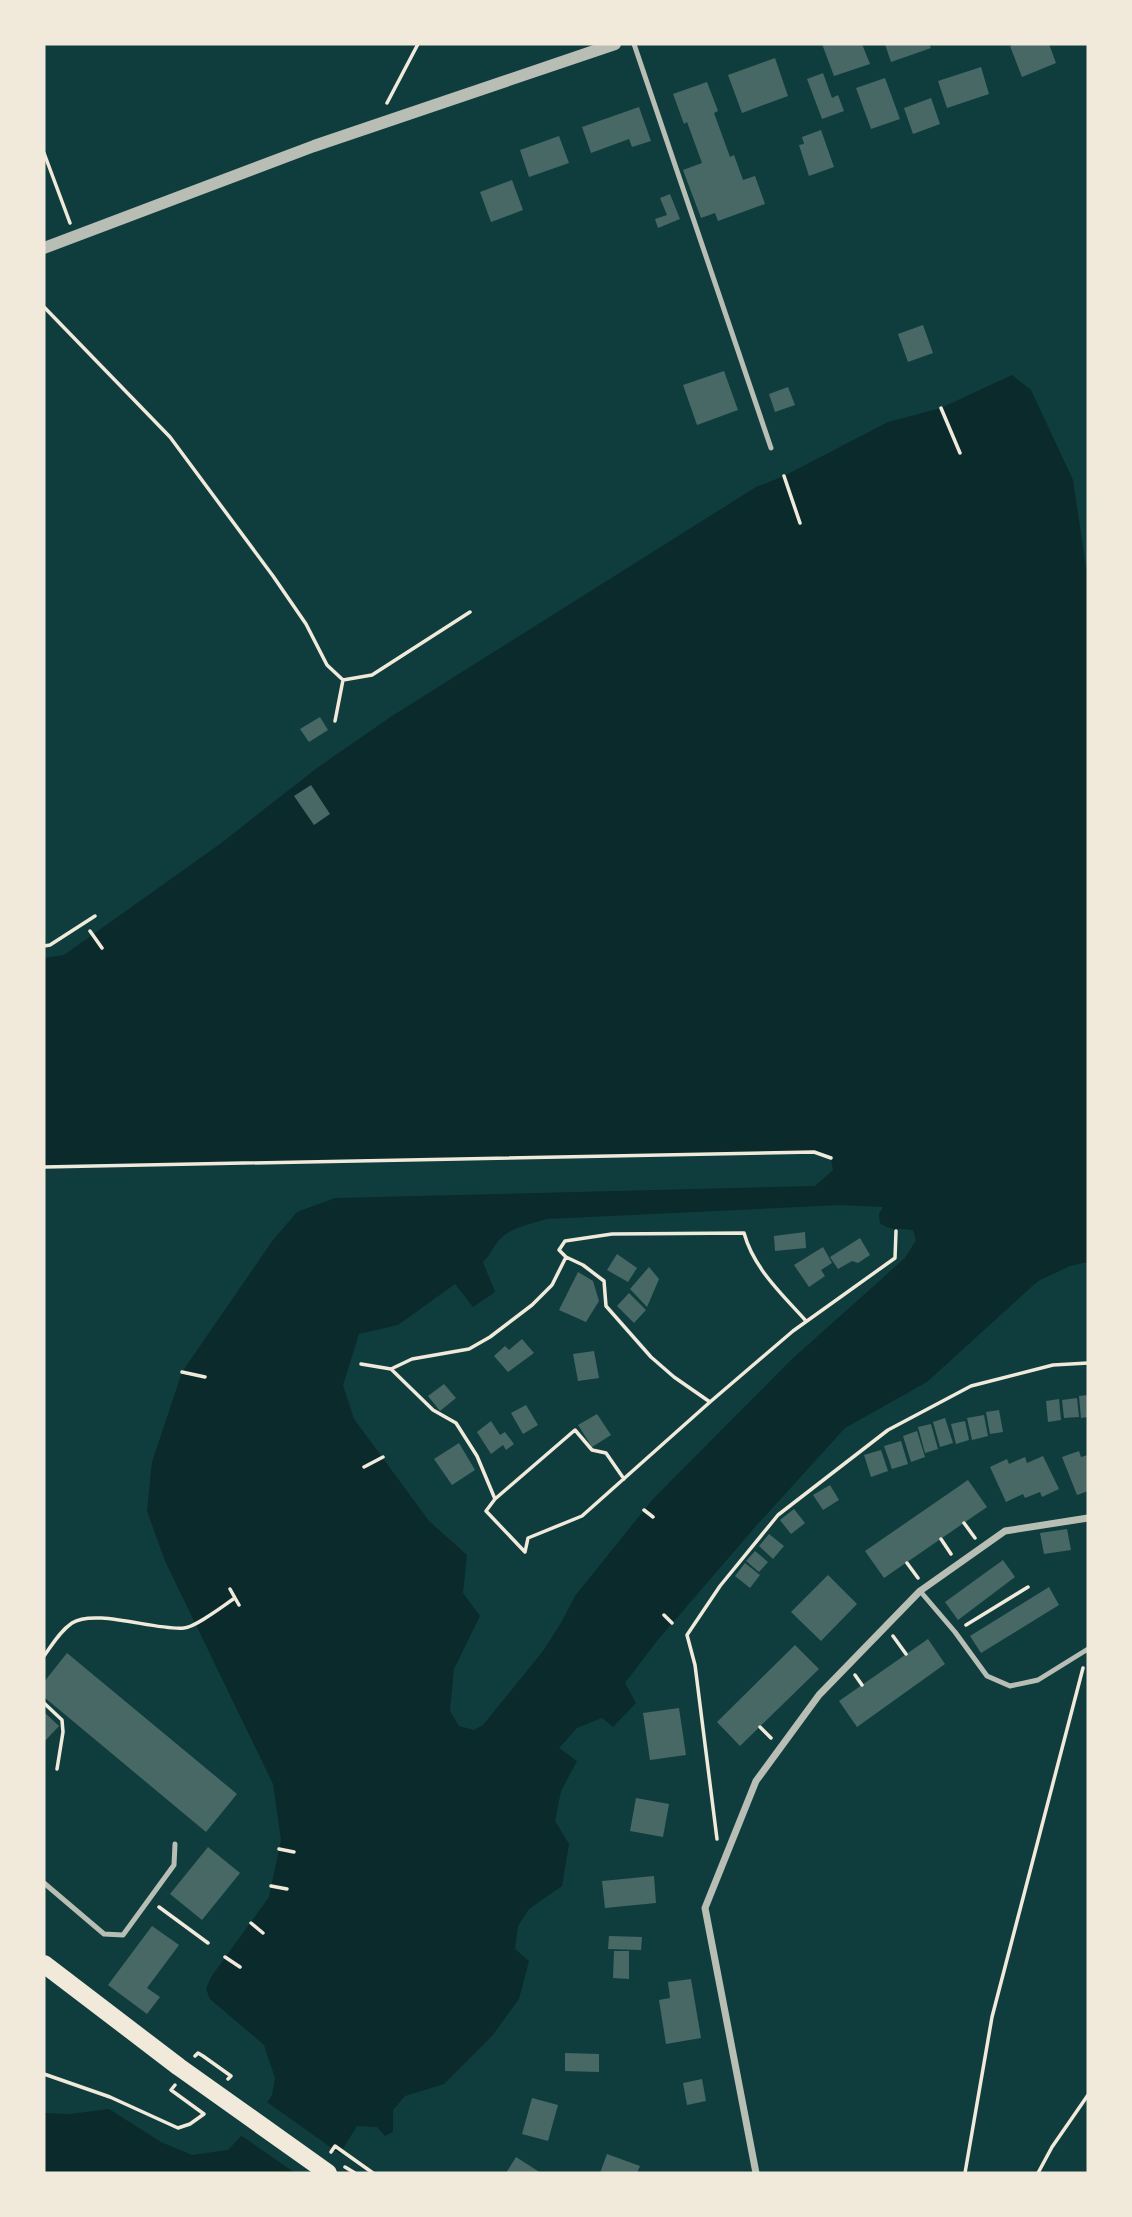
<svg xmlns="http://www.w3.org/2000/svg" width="1132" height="2217" viewBox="0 0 1132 2217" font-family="'Sofia Sans Condensed',sans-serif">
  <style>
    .water { fill: #0a2a2b; fill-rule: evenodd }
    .pier { fill: #0f3d3e }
    .building { fill: #486865 }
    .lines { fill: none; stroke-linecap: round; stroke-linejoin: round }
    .path { stroke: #f1e9da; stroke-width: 3.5 }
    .service { stroke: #b8beb3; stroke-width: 5 }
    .minor { stroke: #b8beb3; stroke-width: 7 }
    .tertiary { stroke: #b8beb3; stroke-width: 12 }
    .primary { stroke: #f1e9da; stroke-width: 18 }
  </style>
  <rect width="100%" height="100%" fill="#0f3d3e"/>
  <path class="water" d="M1012,375L1031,390L1073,480L1086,567L1088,570V1262L1070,1266L1038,1281L927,1382L845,1428L756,1526L657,1641L625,1683L636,1703L613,1727L602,1718L577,1728L559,1748L577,1761L561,1791L555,1821L569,1844L562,1886L529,1909L518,1926L515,1949L529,1961L519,1999L492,2036L444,2084L405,2096L393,2110V2132L385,2136L377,2127L357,2126L328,2173H44V2113L70,2114L109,2109L161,2142L192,2155L228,2150L255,2121L272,2095L275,2078L264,2045L210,1999L206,1989L211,1977L269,1897L281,1840L273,1784L165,1561L147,1511L152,1462L182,1372L273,1240L297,1212L335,1198L815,1186L833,1170L831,1159L813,1152L44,1167V958L64,955L220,844L317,768L392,716L756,487L784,476L888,422L941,408ZM840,1205L883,1207L879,1214L880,1223C892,1232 900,1228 913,1230L916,1240L905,1258L791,1360L653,1499L575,1596L561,1623L543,1651L483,1725L474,1730L459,1726L450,1711L454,1669L480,1616L463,1593L467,1555L429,1521L354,1419L343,1385L359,1334L398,1325L455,1284L473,1307L495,1292L483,1262C489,1256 491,1251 496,1244C506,1228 531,1224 547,1219Z"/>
  <path class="pier" d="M264,2100L343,2156L332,2173H295L239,2134Z"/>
  <path class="building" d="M822,44H862L870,64L834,76Z
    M885,44H929L931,48L891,62Z
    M1016,44H1049L1056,63L1022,77L1010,46Z
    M775,58L788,96L742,113L728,75Z
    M981,67L989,94L947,108L938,81Z
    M823,73L832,98L838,95L844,111L822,119L807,79Z
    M885,78L900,119L871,129L856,88Z
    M707,82L718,111L714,113L730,157L734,155L743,180L755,176L765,204L718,221L715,213L701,218L683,170L702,163L687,122L684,124L673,94Z
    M931,98L940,124L913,134L904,108Z
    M639,107L651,141L632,147L629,139L591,153L582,127Z
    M821,130L834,167L809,176L799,145L804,144L802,137Z
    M559,136L569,163L529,177L520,150Z
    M512,180L523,210L491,222L480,192Z
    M670,194L680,219L658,228L655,219L667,215L660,198Z
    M923,325L933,353L908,362L898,334Z
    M724,371L738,410L697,425L683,385Z
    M788,387L795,405L775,412L769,394Z
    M320,717L328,730L309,742L300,729Z
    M311,785L330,814L314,825L294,796Z
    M805,1232L806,1248L775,1251L774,1236Z
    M860,1238L870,1255L858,1263L852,1261L838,1269L830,1257Z
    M823,1247L832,1263L821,1270L825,1276L809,1287L794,1265Z
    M617,1254L637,1268L628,1282L607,1270Z
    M649,1267L659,1279L647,1307L630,1289Z
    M578,1272L593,1281L599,1301L586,1322L559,1310Z
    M629,1293L646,1310L634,1323L617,1306Z
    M522,1339L534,1353L508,1372L494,1356L505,1346L509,1350Z
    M594,1351L599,1378L578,1381L573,1354Z
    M444,1384L456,1398L440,1411L428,1396Z
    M1088,1395V1417L1081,1418L1079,1396Z
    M1077,1398L1079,1417L1064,1418L1062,1400Z
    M1059,1399L1061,1420L1048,1422L1046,1401Z
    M526,1405L538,1425L523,1434L511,1413Z
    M999,1410L1003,1432L990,1434L986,1412Z
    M597,1414L611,1435L592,1447L578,1425Z
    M984,1415L988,1436L972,1440L967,1418Z
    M945,1418L953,1443L940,1447L933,1422Z
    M491,1421L500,1435L505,1432L514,1444L506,1450L503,1445L491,1454L477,1432Z
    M965,1421L969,1440L956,1444L951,1424Z
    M931,1424L938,1449L925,1453L918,1427Z
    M917,1431L925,1457L911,1462L903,1436Z
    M901,1441L908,1464L892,1469L884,1446Z
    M459,1443L475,1470L452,1485L434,1459Z
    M881,1450L888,1471L871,1477L864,1455Z
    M1079,1451L1081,1457L1088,1455V1491L1077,1495L1062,1457Z
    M1043,1456L1059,1489L1042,1497L1040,1492L1025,1498L1023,1494L1006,1502L990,1467L1007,1459L1009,1464L1025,1457L1027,1463Z
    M968,1480L987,1507L884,1578L865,1551Z
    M830,1485L839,1500L823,1510L813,1495Z
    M794,1509L805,1523L791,1534L780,1520Z
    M1067,1529L1071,1550L1044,1554L1040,1533Z
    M769,1534L784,1546L773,1559L759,1546Z
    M755,1551L768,1562L759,1572L746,1561Z
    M1003,1560L1015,1577L958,1620L945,1602Z
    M745,1563L760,1575L750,1588L735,1576Z
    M828,1575L857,1604L821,1641L791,1612Z
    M1049,1587L1059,1605L981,1653L970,1636Z
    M928,1639L945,1664L857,1727L839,1701Z
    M795,1645L819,1669L740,1746L717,1722Z
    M67,1653L237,1794L206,1832L44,1697V1682Z
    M679,1708L686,1755L650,1760L643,1713Z
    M44,1712L59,1726L44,1742Z
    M636,1798L669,1804L663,1837L630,1831Z
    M208,1847L240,1873L202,1920L170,1894Z
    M654,1876L656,1903L605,1908L602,1881Z
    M152,1926L179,1945L147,1988L160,1997L147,2014L108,1985Z
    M609,1936L642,1937L641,1950L608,1949Z
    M614,1951H629V1979L613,1978Z
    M691,1979L701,2038L666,2044L659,2000L670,1998L668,1982Z
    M565,2053L599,2054V2072L565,2071Z
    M702,2079L706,2101L687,2105L683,2083Z
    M532,2098L558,2105L548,2141L522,2134Z
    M607,2154L640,2166L637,2173H600Z
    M516,2157L541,2173H506Z"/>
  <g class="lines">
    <path class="path" d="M387,103L418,44
      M44,153L70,223
      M44,307L170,437L273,576L306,624L327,665L343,680L372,675L470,612
      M941,408L960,453
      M784,476L800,523
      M335,721L343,680
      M90,931L102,948
      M44,946L50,945L95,916
      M44,1167L814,1152L831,1158
      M566,1257L583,1265L604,1281L606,1306L651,1357L674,1377L710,1402
      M806,1321C782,1294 754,1269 744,1233L612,1234L565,1241L559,1250L566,1257L552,1285L532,1305L490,1337L469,1349L412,1359L391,1369L433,1410L456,1423L477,1456L495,1499L486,1511L525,1552L528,1538L582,1516L710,1402L793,1331L895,1258L896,1231
      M361,1364L391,1369
      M182,1372L205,1377
      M364,1467L383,1457
      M495,1499L575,1430L592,1450L606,1453L624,1479
      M644,1510L653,1517
      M964,1523L975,1538
      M941,1539L951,1554
      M907,1563L918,1578
      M230,1589L239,1605
      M664,1615L672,1623
      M966,1625L1028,1587
      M893,1636L906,1654
      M44,1656C52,1645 60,1631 72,1623C95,1608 156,1631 184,1628C196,1627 224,1605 235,1598
      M855,1675L862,1685
      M44,1703L62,1720L63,1732L57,1769
      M760,1727L771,1738
      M717,1839L695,1665L687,1635L720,1586L778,1515L888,1430L971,1386L1053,1365L1088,1363
      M279,1849L294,1852
      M271,1886L287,1889
      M159,1907L208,1943
      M251,1923L263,1933
      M225,1957L240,1967
      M195,2056L198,2053L203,2056L231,2076L228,2079
      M44,2074L110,2097L178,2128L190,2124L204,2114
      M175,2085L171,2090L204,2114
      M331,2152L335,2146L373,2173
      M345,2167L355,2173
      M965,2173L992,2017L1083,1668
      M1038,2173L1052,2147L1088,2095"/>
    <path class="service" d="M634,44L771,448
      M920,1591L955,1632L987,1676L1010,1686L1038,1680L1088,1649
      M44,1883L104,1934L123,1935L174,1865L175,1844"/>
    <path class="minor" d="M756,2173L705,1908L756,1781L819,1695L920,1591L1005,1531L1088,1518"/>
    <path class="tertiary" d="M44,248L314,146L615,44"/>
    <path class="primary" d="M44,1964L179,2067L328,2173"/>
  </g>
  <rect width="1132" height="2217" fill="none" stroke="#f1e9da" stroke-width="91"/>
</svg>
